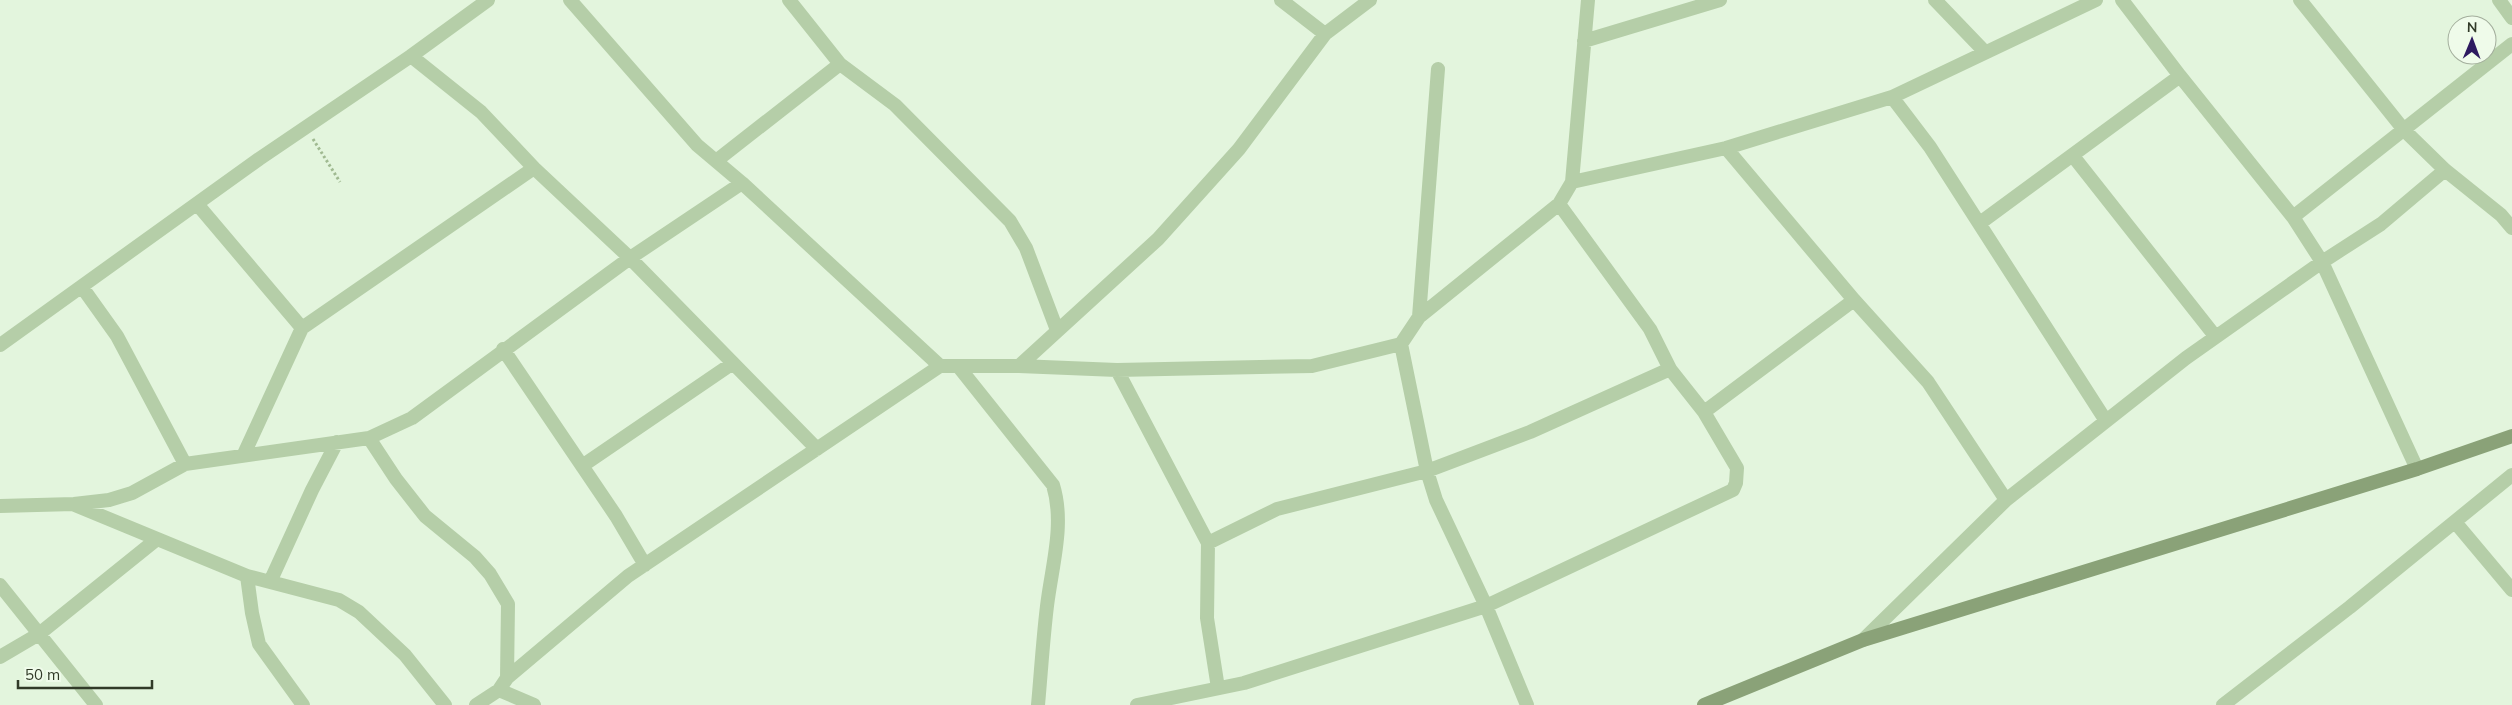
<svg xmlns="http://www.w3.org/2000/svg" width="2512" height="705" viewBox="0 0 2512 705" font-family="Mulish,sans-serif">
  <style>
    .lines { fill: none; stroke-linecap: round; stroke-linejoin: round }
    .path { stroke: #a0ba91; stroke-width: 3; stroke-dasharray: 2.5 2.5; stroke-linecap: butt }
    .minor { stroke: #b5cea8; stroke-width: 14 }
    .secondary { stroke: #8aa278; stroke-width: 14 }
  </style>
  <rect width="100%" height="100%" fill="#e3f5dd"/>
  <g class="lines">
    <path class="path" d="M313,139L340,182"/>
    <path class="minor" d="M488,0L411,56L481,112L534,168L630,258L817,449
      M789,0L840,64L895,105L1010,221L1026,248L1057,330
      M1281,0L1325,34L1370,0
      M1935,0L1985,52
      M2122,0L2180,76L2293,217L2322,262L2417,469
      M2300,0L2404,130L2445,170L2501,215L2512,228
      M2499,0L2512,18
      M1584,41L1720,0
      M1892,97L1930,147L2106,421
      M1726,148L1854,300L1928,382L2006,500
      M2073,156L2215,336
      M716,161L840,64
      M1572,182L1726,148L1892,97L2096,0
      M197,204L302,328L534,168
      M2293,217L2512,44
      M1980,223L2180,76
      M82,287L117,336L185,464
      M1419,317L1438,69
      M1401,344L1427,471L1436,500L1486,606L1527,705
      M0,345L259,159L411,56
      M503,349L616,516L645,565
      M940,366H1019L1117,370L1312,366L1401,344L1419,317L1559,204L1572,182L1588,0
      M958,366L1053,485C1065,524 1052,565 1047,606C1043,639 1041,672 1038,705
      M1019,366L1158,239L1239,149L1325,34
      M1117,370L1208,543L1207,618L1218,688
      M1704,412L1854,300
      M369,438L396,479L425,516L475,557L490,574L508,604L507,678
      M244,454L302,328
      M582,466L733,363
      M75,505L247,576L339,600L359,612L405,655L445,705
      M0,506L74,504L109,500L132,493L185,464L369,438L412,418L630,258L742,183
      M2455,522L2512,590
      M1208,543L1277,509L1427,471L1530,432L1670,369
      M247,576L252,613L259,644L303,705
      M270,582L312,490L337,442
      M0,585L96,705
      M1863,640L2006,500L2186,358L2322,262L2381,224L2445,170
      M0,657L39,634L157,539
      M499,690L507,678L628,576L940,366L742,183L697,145L570,0
      M476,705L499,690L534,705
      M1137,705L1244,683L1486,606L1733,490L1736,483L1737,468L1704,412L1670,369L1650,329L1559,204
      M2223,705L2350,607L2512,475"/>
    <path class="secondary" d="M1704,705L1863,640L2417,469L2512,436"/>
  </g>
  <g transform="translate(2472 40) rotate(1)"><circle r="24" fill="#effbea" stroke="#a3ae9c"/>
  <path d="M0-4L9 19L0 12L-9 19Z" fill="#2d1a60"/>
  <text y="-8" font-size="14" font-weight="bold" text-anchor="middle" fill="#313a28">N</text>
  </g>
  <path d="M18 680v8h134v-8" fill="none" stroke="#313a28" stroke-width="2.5"/>
  <text x="25" y="680" font-size="15" fill="#313a28" stroke="#effbea" stroke-width="4" paint-order="stroke">50 m</text>
</svg>
